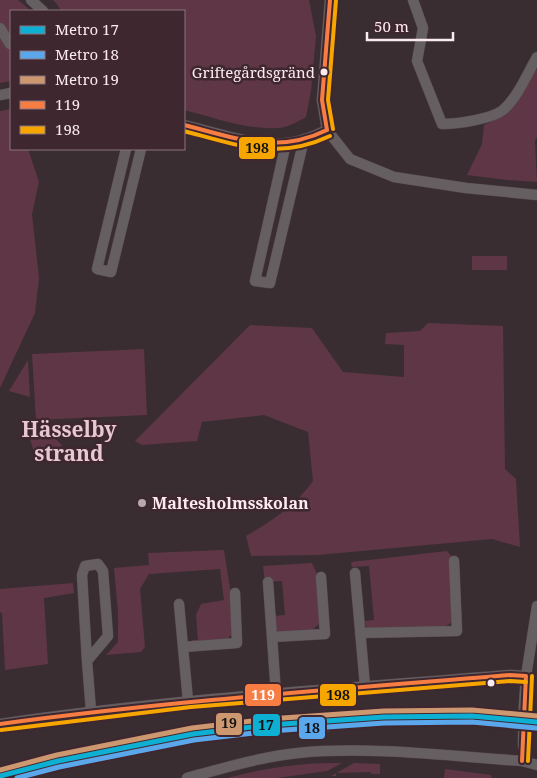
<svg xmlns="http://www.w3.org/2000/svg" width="537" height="778" viewBox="0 0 537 778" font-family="'Noto Serif',serif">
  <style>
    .green { fill: #5f3646 }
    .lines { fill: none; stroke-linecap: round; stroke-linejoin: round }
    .minor-casing { stroke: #574c50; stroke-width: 11 }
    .minor { stroke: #665f62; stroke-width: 10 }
    .rail-casing { stroke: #6f6869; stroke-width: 5.5 }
    .rail { stroke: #3f2730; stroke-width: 4; stroke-dasharray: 11; stroke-linecap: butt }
    .minor-bridge-casing { stroke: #574c50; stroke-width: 11; stroke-linecap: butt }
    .minor-bridge { stroke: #665f62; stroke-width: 10 }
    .bus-1-casing { stroke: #3f2730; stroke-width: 8 }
    .bus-2-casing { stroke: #3f2730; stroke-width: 8 }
    .bus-1 { stroke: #f77d43; stroke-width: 4 }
    .bus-2 { stroke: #f7a600; stroke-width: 4 }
    .metro-1-casing { stroke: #3f2730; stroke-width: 9 }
    .metro-2-casing { stroke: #3f2730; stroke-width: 9 }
    .metro-3-casing { stroke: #3f2730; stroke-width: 9 }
    .metro-1 { stroke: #0dafd3; stroke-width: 5 }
    .metro-2 { stroke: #5aa8eb; stroke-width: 5 }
    .metro-3 { stroke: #cd976f; stroke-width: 5 }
    .bus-dot { fill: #fbebf0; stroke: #3f2730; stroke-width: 2 }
    .poi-dot { fill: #b7a8ad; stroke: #3f2730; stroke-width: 2 }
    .labels { text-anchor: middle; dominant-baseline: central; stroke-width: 5; stroke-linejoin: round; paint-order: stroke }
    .bus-label { font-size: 15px; fill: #fbebf0; stroke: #3f2730; text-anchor: end }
    .poi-label { font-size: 16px; font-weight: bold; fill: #fbebf0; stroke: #3f2730; text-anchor: start }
    .district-label { font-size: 21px; font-weight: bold; fill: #e8c8d3; stroke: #3f2730 }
    .line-badge { stroke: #3f2730; stroke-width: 2 }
    .badge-label { font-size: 14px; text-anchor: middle; font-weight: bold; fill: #fff }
    .pale-badge-label { font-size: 14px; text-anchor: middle; font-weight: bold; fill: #111 }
  </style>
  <rect width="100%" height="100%" fill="#392d31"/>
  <path class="green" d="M0,0H18L31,11H11V81L0,83Z
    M53,0H309L316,36L311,91L306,117C297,122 287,128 277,128C246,130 213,117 184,110V11H61L57,4Z
    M537,69V137L535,141L537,182L507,180L467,175L482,144L484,125L505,115Z
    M11,109V149H28L39,182L32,214L39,278L35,313L0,388V111Z
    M472,256H507V270H472Z
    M428,323L503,326L505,469L516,479L520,547L492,539L318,555L251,556L246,536C274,519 293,508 313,481L308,432L264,415L202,422L197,441L142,445L135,441L250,325L312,328L343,372L404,377V345L385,344L386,333L420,331Z
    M144,349L147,415L36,420L32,354Z
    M28,360L30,397L9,391Z
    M50,434L62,445L53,455L34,452L29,436Z
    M224,550L230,588L233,628L232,634L225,641L193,643L192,640H198L196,615L201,604L224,600L220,569L149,574L140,589L145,647L141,652L106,655L118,642V613L114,568L149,565L148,553Z
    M447,551L452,557L455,616L451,623L444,627L366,630L365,621L374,620L369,566L352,567L351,562Z
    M312,563L319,578L320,623L311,631L279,633L275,628L274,616L285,615L282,581L265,582L263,566Z
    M73,583L74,593L44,598L48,664L5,670L2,613L0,612V589Z
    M342,763L327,771L277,778H227C264,768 304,762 342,763Z
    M354,763L380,764V774H372L370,772L336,773V776H331Z
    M445,769L491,775L492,778H444Z"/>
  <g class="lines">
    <g class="minor-casing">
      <path id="minor" d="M31,0L43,11
        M330,0L322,100L327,130L350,159L394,177L466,188L537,195
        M413,0L423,28L417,61L442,124C457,124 492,119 503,110C518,97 527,74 537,57
        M0,28L10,44
        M0,95L11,93
        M184,125C214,132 256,147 287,143C301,142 315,136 327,130
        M286,143L255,281L270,283L304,139
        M126,149L97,269L111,272L141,149
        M355,573L365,686
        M268,582L272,637
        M179,604L183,647
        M360,633L457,631L454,561
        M87,661L82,575L85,566L98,564L103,571L108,636L87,661L91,711
        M276,694L272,637L325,634L321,577
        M188,701L183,647L237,643L235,593
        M524,705L526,676L537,606
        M0,724C169,699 340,689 510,675L526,676
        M187,778C224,768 260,757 298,753C369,746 450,756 522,761L537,765"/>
    </g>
    <use href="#minor" class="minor"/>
    <g class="rail-casing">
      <path id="rail" d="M438,723H537
        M231,729H328"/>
    </g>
    <use href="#rail" class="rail"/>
    <g class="minor-bridge-casing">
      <path id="minor-bridge" d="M523,747L524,705"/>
    </g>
    <use href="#minor-bridge" class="minor-bridge"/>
    <g class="bus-1-casing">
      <path id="bus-1" d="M184,125C236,138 276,155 327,130
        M327,130L322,100L330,0
        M0,724C169,701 340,689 510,675L526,676
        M522,761L526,676"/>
    </g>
    <g class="bus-2-casing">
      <path id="bus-2" d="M333,129L328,100L336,0
        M184,131C237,145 277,161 330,136
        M1,730L191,707L510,681L526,682
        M528,761L532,676"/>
    </g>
    <use href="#bus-1" class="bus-1"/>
    <use href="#bus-2" class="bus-2"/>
    <g class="metro-1-casing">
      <path id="metro-1" d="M0,776L58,761L193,734L269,725L384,717L472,716L537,722"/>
    </g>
    <g class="metro-2-casing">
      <path id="metro-2" d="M17,778L59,767L194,740L270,731L384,723L472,722L536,728"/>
    </g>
    <g class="metro-3-casing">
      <path id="metro-3" d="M0,770L57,755L192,728L268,719L384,711L472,710L537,716"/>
    </g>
    <use href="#metro-1" class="metro-1"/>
    <use href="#metro-2" class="metro-2"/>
    <use href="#metro-3" class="metro-3"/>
  </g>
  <g class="bus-dot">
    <circle cx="324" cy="72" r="4.5"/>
    <circle cx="491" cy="683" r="4.5"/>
  </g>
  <circle class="poi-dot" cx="142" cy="503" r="5"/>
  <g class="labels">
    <g class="bus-label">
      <text x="315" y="72">Griftegårdsgränd</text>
    </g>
    <g class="poi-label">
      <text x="152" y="503">Maltesholmsskolan</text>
    </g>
    <g class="district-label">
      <text x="69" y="429">Hässelby<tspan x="69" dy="24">strand</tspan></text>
    </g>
  </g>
  <g class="line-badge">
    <rect x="238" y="136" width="38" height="24" rx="5" fill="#f7a600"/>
    <rect x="319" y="683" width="38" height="24" rx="5" fill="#f7a600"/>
    <rect x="244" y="683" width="38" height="24" rx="5" fill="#f77d43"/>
    <rect x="215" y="712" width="28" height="24" rx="5" fill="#cd976f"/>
    <rect x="252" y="713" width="29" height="24" rx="5" fill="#0dafd3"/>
    <rect x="298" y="716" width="28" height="24" rx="5" fill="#5aa8eb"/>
  </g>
  <g class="badge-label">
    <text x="263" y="700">119</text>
  </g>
  <g class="pale-badge-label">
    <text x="257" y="153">198</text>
    <text x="338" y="700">198</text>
    <text x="229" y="728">19</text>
    <text x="266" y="730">17</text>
    <text x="312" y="733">18</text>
  </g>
  <rect x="10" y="10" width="175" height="140" fill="#3f2730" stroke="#8a757d"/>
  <rect x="20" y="26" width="25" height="8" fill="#0dafd3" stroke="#8a757d"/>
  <text x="55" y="35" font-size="15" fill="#fbebf0">Metro 17</text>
  <rect x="20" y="51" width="25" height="8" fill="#5aa8eb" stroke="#8a757d"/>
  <text x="55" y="60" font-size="15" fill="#fbebf0">Metro 18</text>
  <rect x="20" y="76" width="25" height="8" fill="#cd976f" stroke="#8a757d"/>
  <text x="55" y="85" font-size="15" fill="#fbebf0">Metro 19</text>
  <rect x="20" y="101" width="25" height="8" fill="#f77d43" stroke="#8a757d"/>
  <text x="55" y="110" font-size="15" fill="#fbebf0">119</text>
  <rect x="20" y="126" width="25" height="8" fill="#f7a600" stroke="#8a757d"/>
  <text x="55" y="135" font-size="15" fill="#fbebf0">198</text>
  <path d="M367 32v8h86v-8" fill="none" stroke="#fbebf0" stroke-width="2.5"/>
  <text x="374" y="32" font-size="15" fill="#fbebf0" stroke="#3f2730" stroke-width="4" paint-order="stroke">50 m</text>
</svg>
